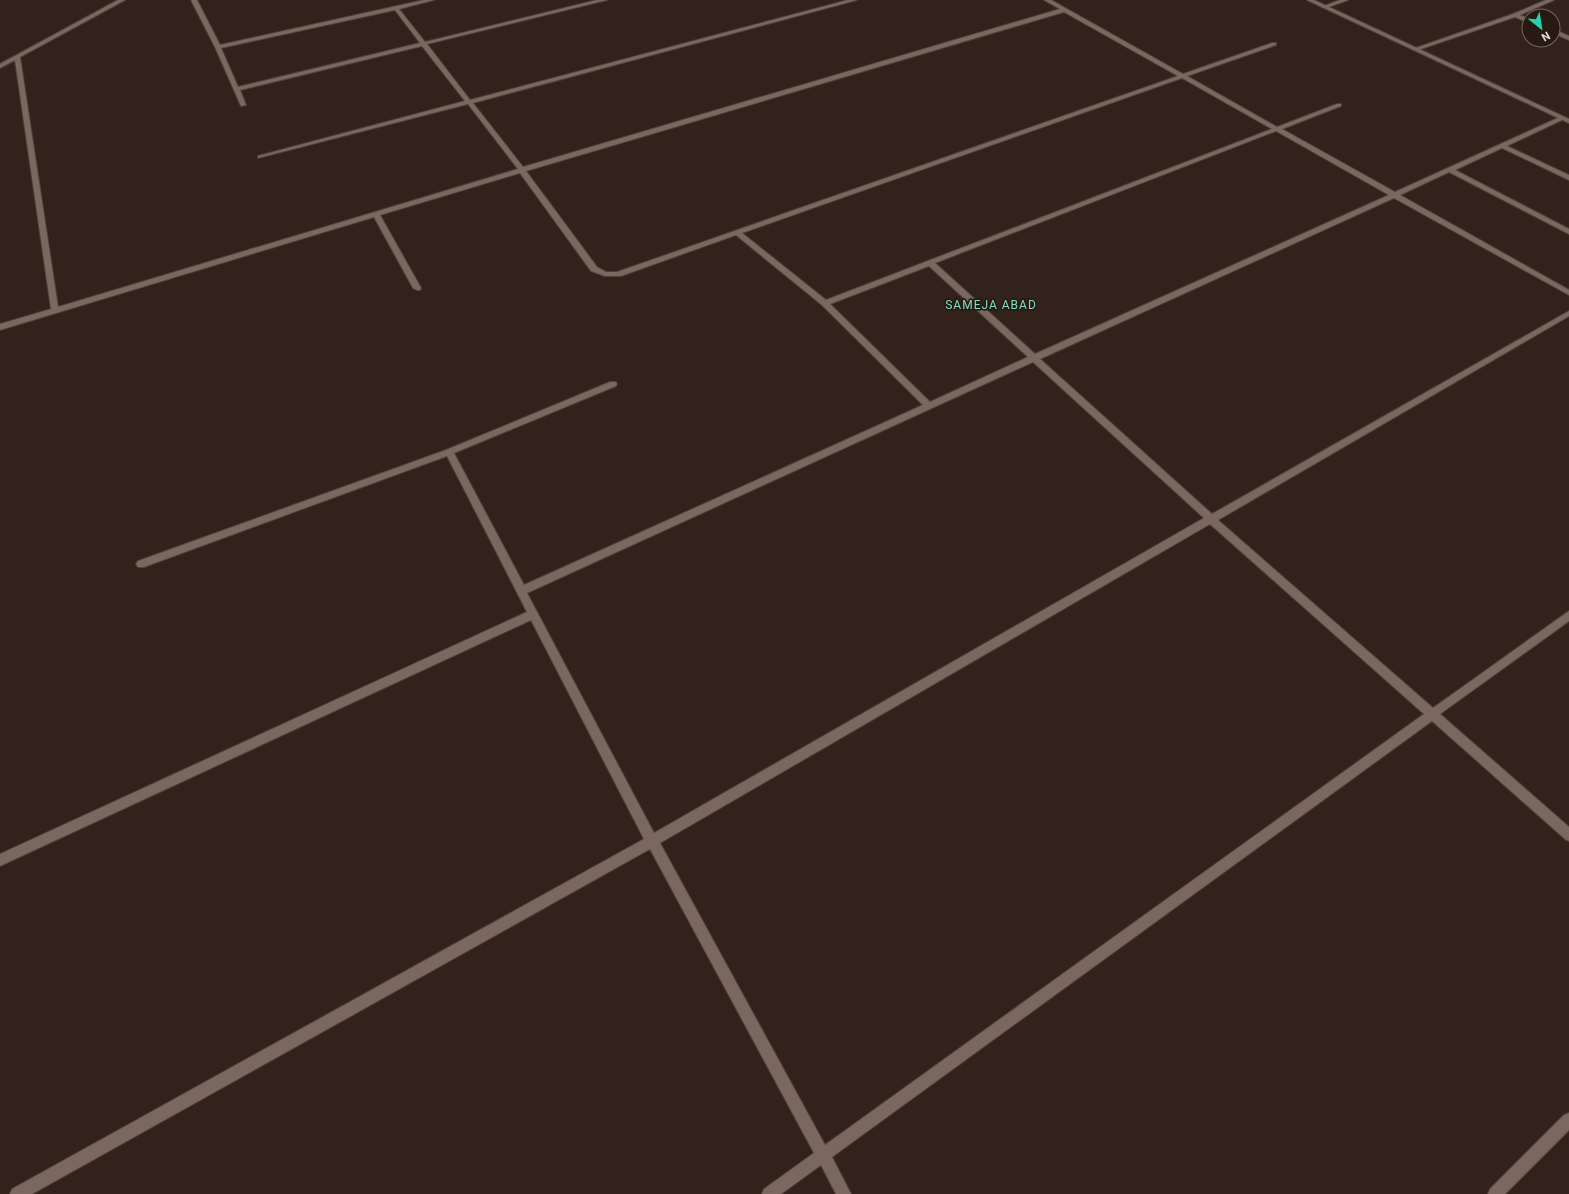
<svg xmlns="http://www.w3.org/2000/svg" width="1569" height="1194" viewBox="0 0 1569 1194" font-family="Roboto,sans-serif">
  <style>
    .lines { fill: none; stroke-linecap: round; stroke-linejoin: round }
    .minor-casing { stroke: #4f413c; stroke-width: 2 }
    .tertiary-casing { stroke: #4f413c; stroke-width: 2 }
    .minor { fill: #7a675f; fill-rule: evenodd }
    .tertiary { fill: #7a675f; fill-rule: evenodd }
    .labels { text-anchor: middle; dominant-baseline: central; stroke-width: 3.5; stroke-linejoin: round; paint-order: stroke }
    .far-quarter-label { font-size: 12px; letter-spacing: 1px; fill: #7edec3; stroke: #291913 }
  </style>
  <rect width="100%" height="100%" fill="#33221c"/>
  <g class="lines">
    <g class="minor-casing">
      <path id="minor" d="M118,0H125L20,57L58,307L518,169L468,104L258,158V156L465,101L422,46L240,90L246,105L241,106L215,47L191,0H197L220,45L424,0H434L399,9L425,42L597,0H607L427,44L470,100L848,0H857L473,103L523,167L1060,9L1044,0H1051L1183,74L1272,43H1276V45L1187,76L1277,127L1337,104H1341V106L1282,129L1395,192L1560,117H1564V119L1507,146L1569,175V180L1502,148L1455,170L1569,229V234L1449,172L1400,195L1569,290V295L1394,198L1040,359L1212,514L1569,311V316L1218,520L1433,708L1569,611V621L1440,714L1569,827V841L1565,839L1432,721L832,1157L851,1194H836L821,1165L781,1194H762L764,1189L814,1153L650,849L32,1194H10L12,1189L644,839L531,620L0,866V854L527,612L447,456L144,567H138L136,564L138,561L446,450L610,382H616L617,384L616,386L454,453L524,585L923,405L822,305L736,235L621,276H605L591,271L520,173L380,215L421,288L420,290H417L413,288L374,217L0,330V324L51,309L15,60L0,68V64ZM395,10L420,43L238,87L221,48ZM1064,12L1178,76L617,272H606L597,267L526,171ZM1182,78L1272,129L826,300L742,233ZM1276,131L1389,195L1035,354L935,263ZM929,266L1028,357L930,402L830,304ZM1033,362L1204,518L654,833L527,593ZM1210,524L1424,714L825,1145L660,843Z
        M1340,0H1348L1326,8L1321,7Z
        M1546,0H1554L1520,15L1529,19V23L1515,17L1418,50L1413,49L1513,14Z
        M1553,29L1569,36V40L1553,33Z
        M1569,1113V1130L1505,1194H1488L1490,1189L1564,1115Z"/>
    </g>
    <g class="tertiary-casing">
      <path id="tertiary" d="M1307,0H1314L1569,119V123Z"/>
    </g>
    <use href="#minor" class="minor"/>
    <use href="#tertiary" class="tertiary"/>
  </g>
  <g class="labels">
    <g class="far-quarter-label">
      <text x="991" y="305">SAMEJA ABAD</text>
    </g>
  </g>
  <g transform="translate(1541 28) rotate(150)"><circle r="19" fill="#291913" stroke="#746660"/>
  <path d="M0-3L7 15L0 10L-7 15Z" fill="#20d5b0"/>
  <text y="-6" font-size="11" font-weight="bold" text-anchor="middle" fill="#e4d9d4">N</text>
  </g>
</svg>
